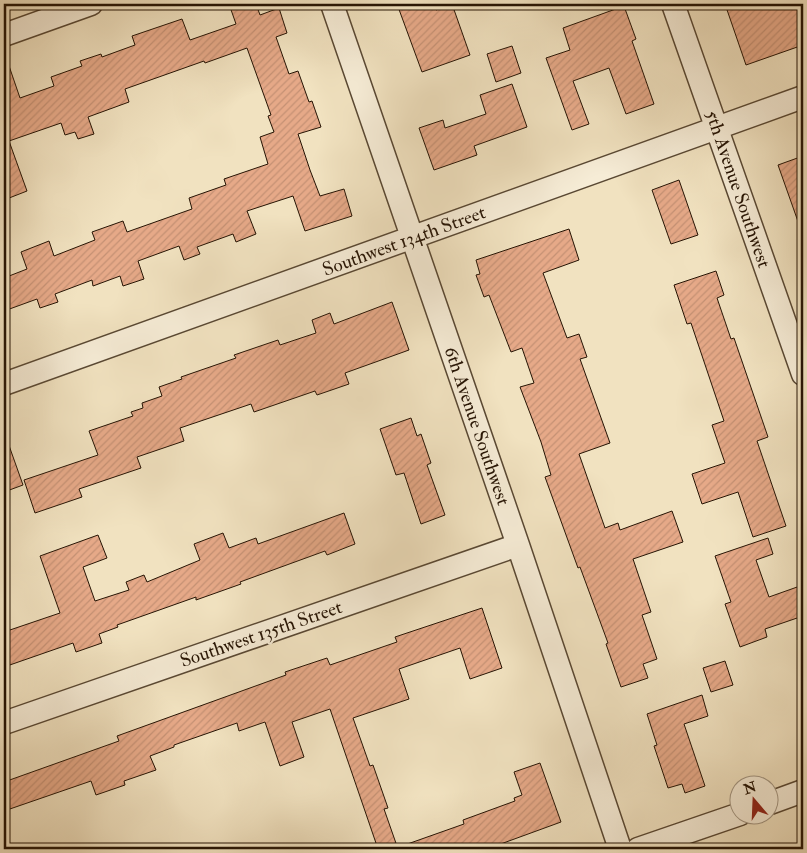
<svg xmlns="http://www.w3.org/2000/svg" width="807" height="853" viewBox="0 0 807 853" font-family="'IM FELL Double Pica',serif">
  <style>
    .building { fill: url(#building-hatch); stroke: #261404 }
    .lines { fill: none; stroke-linecap: round; stroke-linejoin: round }
    .minor-casing { stroke: #594833; stroke-width: 25 }
    .minor { stroke: #f6ecd6; stroke-width: 22 }
    .labels { text-anchor: middle; dominant-baseline: central; stroke-width: 4.5; stroke-linejoin: round; paint-order: stroke }
    .street-label { font-size: 19px; fill: #261404; stroke: #f6ecd6 }
  </style>
  <defs>
    <pattern id="building-hatch" width="6" height="6" patternUnits="userSpaceOnUse" patternTransform="scale(1.25)"><rect width="6" height="6" fill="#e6a988"/><path d="M-1 1l2-2M0 6l6-6M5 7l2-2" fill="none" stroke="#c59174"/></pattern>
  </defs>
  <rect width="100%" height="100%" fill="#f1e2c0"/>
  <filter id="stains"><feTurbulence type="fractalNoise" baseFrequency=".004" numOctaves="4"/><feColorMatrix values="0 0 0 0 .2 0 0 0 0 .09 0 0 0 0 .02 0 0 0 .5 -.17"/></filter>
  <radialGradient id="worn" r=".72"><stop offset=".6" stop-color="#630" stop-opacity="0"/><stop offset="1" stop-color="#630" stop-opacity=".3"/></radialGradient>
  <path class="building" d="M229,4H256L260,15L279,8L287,33L276,37L289,74L298,71L309,102L312,101L321,127L298,134L310,170L320,196L344,189L352,216L305,231L293,196L247,211L256,234L236,242L233,234L197,247L200,254L184,260L179,246L138,261L144,279L123,286L120,276L93,286L92,280L55,294L58,302L40,308L37,299L4,311V278L27,269L21,252L49,241L54,256L95,240L92,232L123,221L127,232L192,209L189,198L226,185L224,179L268,164L260,137L274,132L268,116L271,115L247,48L205,63L204,61L125,89L129,102L88,117L94,134L78,139L75,132L65,135L61,123L9,141L27,191L4,200V60H7L20,98L54,86L51,77L82,66L80,61L101,54L102,57L135,45L132,36L182,19L190,40L236,24Z
    M397,4H434L436,10L452,4L470,55L422,72Z
    M725,4H803V45L746,65Z
    M624,6L636,39L632,41L654,104L626,114L609,68L573,81L589,124L572,130L546,58L570,50L563,28Z
    M512,46L521,73L496,82L487,54Z
    M512,84L527,127L474,146L477,155L434,170L419,128L443,120L445,128L486,114L480,95Z
    M803,156V230H801L778,165Z
    M679,180L698,235L671,244L652,190Z
    M569,229L579,260L543,273L567,338L579,334L587,357L580,359L610,443L579,454L605,528L618,523L620,530L672,511L683,542L633,559L651,612L642,615L657,659L643,664L648,678L621,687L606,644L608,643L580,567L578,568L545,477L551,475L541,442L520,387L534,383L522,348L511,352L489,295L484,297L476,275L480,274L476,260Z
    M716,271L724,295L717,298L731,339L734,338L768,437L757,441L786,526L753,537L738,492L702,504L692,474L725,463L712,425L724,421L691,323L687,324L674,285Z
    M392,302L409,350L345,373L349,384L317,395L315,391L254,412L251,404L180,428L184,441L137,457L141,468L79,489L82,497L35,513L24,480L98,455L89,431L133,416L131,412L143,408L142,403L162,396L159,387L182,379L181,377L236,358L234,355L278,340L280,345L316,333L312,320L330,313L334,324Z
    M411,418L417,436L421,434L431,463L427,465L445,515L421,524L404,473L396,475L380,429Z
    M6,437L23,485L4,492V438Z
    M344,513L355,544L327,555L325,551L240,582L241,584L196,600V597L117,625L118,627L99,634L102,643L76,652L73,643L4,667V632L60,613L40,556L98,535L107,558L83,567L95,601L129,590L126,582L144,575L147,582L200,560L194,544L223,533L229,548L256,538L258,544Z
    M768,538L773,554L756,560L769,597L800,586L803,596V616L765,629L767,637L740,647L725,604L731,602L715,556Z
    M482,608L502,668L470,679L460,648L399,669L409,699L353,718L370,766L373,765L388,808L384,809L398,849H378L330,709L292,722L304,757L280,766L265,722L239,731L237,723L174,745V747L150,756L156,770L124,781L125,785L96,795L91,781L4,811V782L119,741L117,736L286,675L285,672L327,658L330,665L397,642L395,637Z
    M725,661L733,685L711,692L703,668Z
    M702,695L708,716L684,724L705,786L685,793L682,784L668,788L654,746L657,745L647,714Z
    M540,763L561,822L487,849H399V847L464,824L463,820L515,801L514,798L522,795L514,772Z"/>
  <g class="lines">
    <g class="minor-casing">
      <path id="minor" d="M332,4L518,545L620,849
        M673,4L803,374
        M4,35L91,4
        M4,384L803,97
        M4,723L518,545
        M770,803L803,791
        M638,849L740,814"/>
    </g>
    <use href="#minor" class="minor"/>
  </g>
  <g class="labels">
    <g class="street-label">
      <text transform="translate(738 189) rotate(71)">5th Avenue Southwest</text>
      <text transform="translate(404 241) rotate(-20)">Southwest 134th Street</text>
      <text transform="translate(477 426) rotate(71)">6th Avenue Southwest</text>
      <text transform="translate(261 634) rotate(-19)">Southwest 135th Street</text>
    </g>
  </g>
  <rect width="807" height="853" fill="none" stroke="#f1e2c0" stroke-width="20"/>
  <rect x="5" y="5" width="797" height="843" fill="none" stroke="#261404" stroke-width="2.5"/>
  <rect x="10" y="10" width="787" height="833" fill="none" stroke="#261404"/>
  <g transform="translate(754 800) rotate(341)"><circle r="24" fill="#f6ecd6" stroke="#a39682"/>
  <path d="M0-4L9 19L0 12L-9 19Z" fill="#8f2418"/>
  <text y="-8" font-size="14" font-weight="bold" text-anchor="middle" fill="#261404">N</text>
  </g>
  <rect width="100%" height="100%" filter="url(#stains)"/>
  <rect width="100%" height="100%" fill="url(#worn)"/>
</svg>
